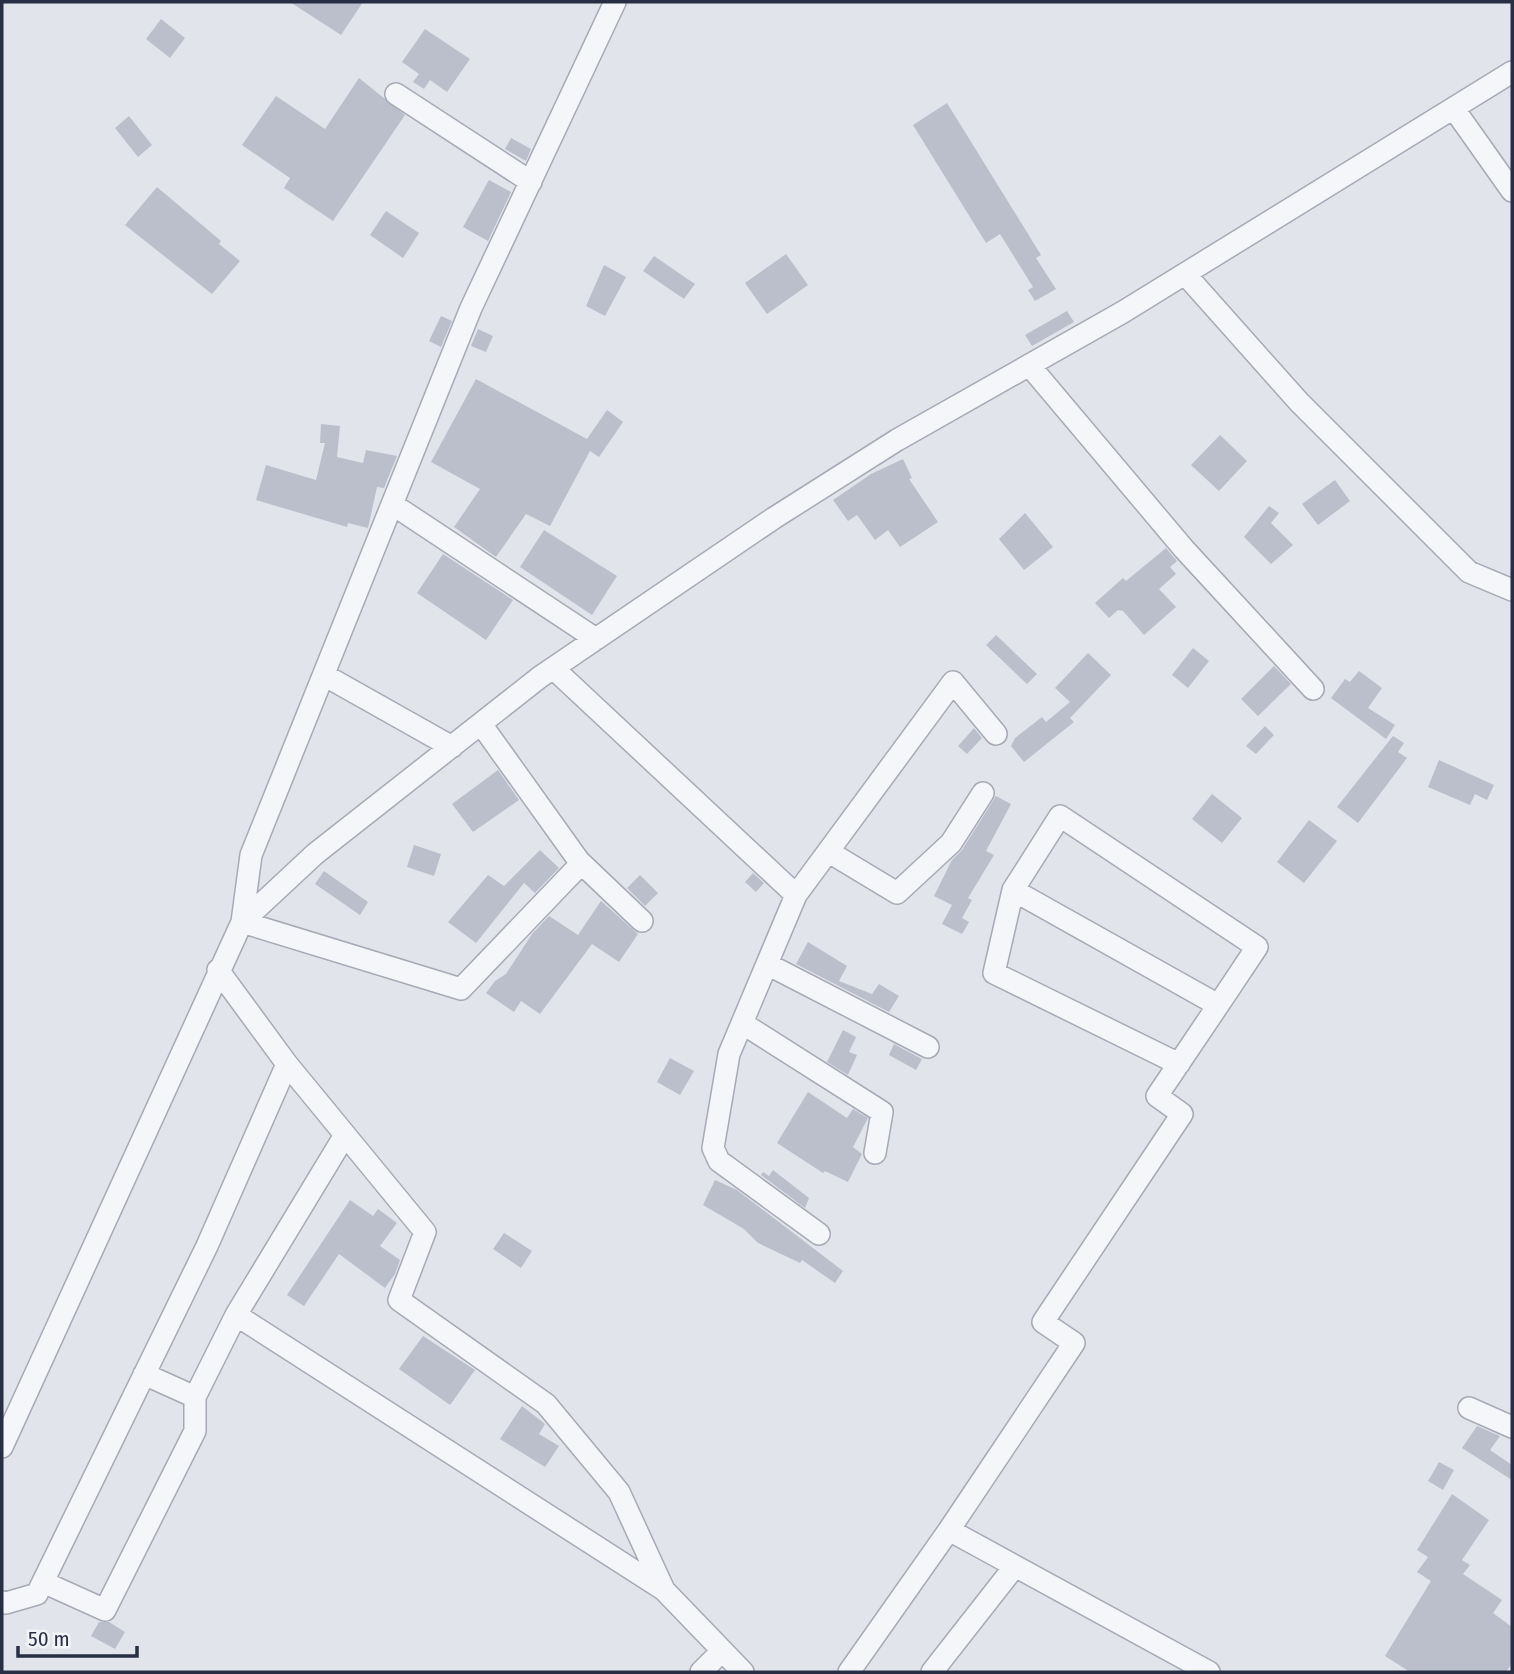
<svg xmlns="http://www.w3.org/2000/svg" width="1514" height="1674" viewBox="0 0 1514 1674" font-family="'Fira Sans Condensed',sans-serif">
  <style>
    .building { fill: #bbbfcc }
    .lines { fill: none; stroke-linecap: round; stroke-linejoin: round }
    .minor-casing { stroke: #a6aab6; stroke-width: 24 }
    .minor { stroke: #f5f6f9; stroke-width: 21 }
  </style>
  <rect width="100%" height="100%" fill="#e2e4eb"/>
  <path class="building" d="M290,2H363L341,35Z
    M161,19L185,38L170,58L146,39Z
    M425,29L470,59L447,92L430,80L424,89L413,82L419,74L402,62Z
    M359,78L405,115L333,221L284,188L290,178L242,145L276,96L325,129Z
    M947,103L1041,255L1036,258L1056,289L1035,301L1028,290L1033,287L1000,234L986,243L913,125Z
    M129,116L152,145L138,157L115,128Z
    M511,138L531,149L526,161L505,149Z
    M489,180L511,192L488,241L463,227Z
    M157,187L221,241L219,244L240,261L212,294L125,225Z
    M386,211L419,233L403,258L370,235Z
    M786,254L808,285L767,314L745,283Z
    M654,256L695,284L684,299L643,271Z
    M604,265L626,277L605,316L586,306Z
    M1067,311L1074,322L1032,346L1025,335Z
    M441,316L452,321L441,347L429,341Z
    M478,329L493,336L486,352L471,346Z
    M476,379L587,439L607,410L623,422L599,457L590,451L550,526L526,514L496,557L454,527L480,489L431,462Z
    M321,424L340,426L337,457L363,463L366,450L397,456L384,488L377,487L368,528L348,523L347,527L256,500L266,465L316,480L325,443H320Z
    M1220,435L1247,461L1219,491L1191,465Z
    M903,459L912,478L909,479L938,522L900,547L888,530L875,540L857,515L848,521L833,500L871,474Z
    M1335,480L1350,501L1318,525L1302,504Z
    M1269,506L1279,513L1271,523L1293,545L1271,564L1244,537Z
    M1025,513L1053,547L1024,570L999,539Z
    M544,530L617,576L592,615L520,567Z
    M1166,548L1177,561L1170,567L1176,574L1159,589L1176,607L1144,635L1123,611L1118,610L1109,618L1095,603L1123,578L1126,581Z
    M443,554L513,600L486,640L417,593Z
    M996,635L1037,674L1027,684L986,645Z
    M1193,648L1209,661L1188,688L1172,675Z
    M1088,653L1111,675L1070,718L1074,722L1024,762L1011,746L1015,738L1042,717L1046,722L1070,702L1055,688Z
    M1274,666L1291,684L1258,716L1241,699Z
    M1359,671L1382,688L1368,708L1395,725L1386,739L1331,698L1345,679L1350,682Z
    M1265,726L1274,735L1256,754L1246,746Z
    M974,728L982,738L967,754L958,746Z
    M1393,736L1404,743L1398,752L1407,758L1358,823L1337,807Z
    M1439,760L1494,785L1487,800L1475,794L1470,805L1428,787Z
    M498,770L519,800L473,832L452,804Z
    M1212,794L1242,818L1222,843L1192,819Z
    M996,796L1011,804L986,851L994,855L968,898L972,900L962,918L969,922L962,934L942,924L952,905L934,896L952,860L962,850Z
    M1309,820L1337,841L1304,883L1277,862Z
    M414,845L441,854L434,876L407,867Z
    M540,850L559,868L535,893L524,883L476,943L448,922L488,875L504,886Z
    M324,871L368,902L360,915L315,884Z
    M753,873L764,883L756,892L745,882Z
    M640,875L658,893L645,906L627,888Z
    M601,901L638,934L619,962L592,944L540,1014L521,1001L514,1012L486,993L495,981L506,974L532,934L549,916L578,935Z
    M808,942L847,966L839,981L872,994L879,984L899,996L889,1012L796,964Z
    M843,1030L856,1037L849,1052L857,1055L848,1075L827,1062Z
    M894,1044L922,1059L916,1070L889,1055Z
    M670,1058L694,1071L680,1095L657,1082Z
    M808,1092L847,1118L853,1109L868,1118L853,1147L862,1154L848,1182L825,1171L823,1173L777,1143Z
    M773,1170L809,1198L805,1208L761,1175L763,1172L769,1176Z
    M715,1180L737,1190L843,1271L835,1283L802,1260L800,1263L758,1243L744,1229L703,1205Z
    M350,1200L373,1216L378,1209L397,1223L380,1246L400,1260L395,1274L385,1288L339,1254L304,1306L287,1295Z
    M504,1233L532,1251L521,1268L493,1249Z
    M423,1336L475,1370L450,1405L399,1369Z
    M522,1406L545,1424L539,1434L559,1446L545,1467L500,1439Z
    M1477,1426L1500,1436L1490,1450L1512,1465V1480L1462,1448Z
    M1439,1462L1454,1470L1443,1490L1428,1481Z
    M1452,1494L1489,1520L1462,1560L1470,1565L1463,1574L1502,1600L1493,1613L1512,1627V1663L1506,1672H1410L1385,1656L1431,1581L1417,1572L1428,1557L1417,1550Z
    M99,1622H109L125,1632L115,1649L91,1636Z"/>
  <g class="lines">
    <g class="minor-casing">
      <path id="minor" d="M396,94L531,182
        M1454,109L1512,191
        M1185,274L1299,402L1469,572L1512,590
        M1029,365L1184,549L1313,689
        M392,504L596,639
        M553,668L796,895
        M324,675L452,747
        M481,724L579,861L642,921
        M829,852L897,893L951,843L983,793
        M577,868L461,989L242,922L251,855L471,308L615,2
        M1013,890L1218,1005
        M767,964L928,1047
        M218,970L287,1064L425,1232L399,1300L546,1404L619,1492L664,1590
        M742,1023L882,1112L875,1153
        M819,1234L719,1161L713,1148L729,1054L796,895L953,682L996,734
        M236,1315L664,1590L743,1672
        M144,1374L195,1397
        M1469,1408L1512,1427
        M2,1447L242,922L315,854L540,677L774,518L897,440L1123,312L1512,72
        M949,1530L1209,1672
        M43,1582L105,1610L195,1431V1397L236,1315L345,1135
        M2,1602L6,1603L37,1594L207,1246L287,1064
        M701,1672L721,1652
        M849,1672L949,1530L1074,1343L1043,1322L1182,1114L1157,1096C1190,1047 1224,997 1257,947L1060,816L1013,890L994,973L1179,1064
        M932,1672L1015,1566"/>
    </g>
    <use href="#minor" class="minor"/>
  </g>
  <rect width="1514" height="1674" fill="none" stroke="#282f45" stroke-width="7"/>
  <path d="M18 1646v10h119v-10" fill="none" stroke="#282f45" stroke-width="3.5"/>
  <text x="28" y="1646" font-size="21" fill="#282f45" stroke="#f2f4f8" stroke-width="5" paint-order="stroke">50 m</text>
</svg>
